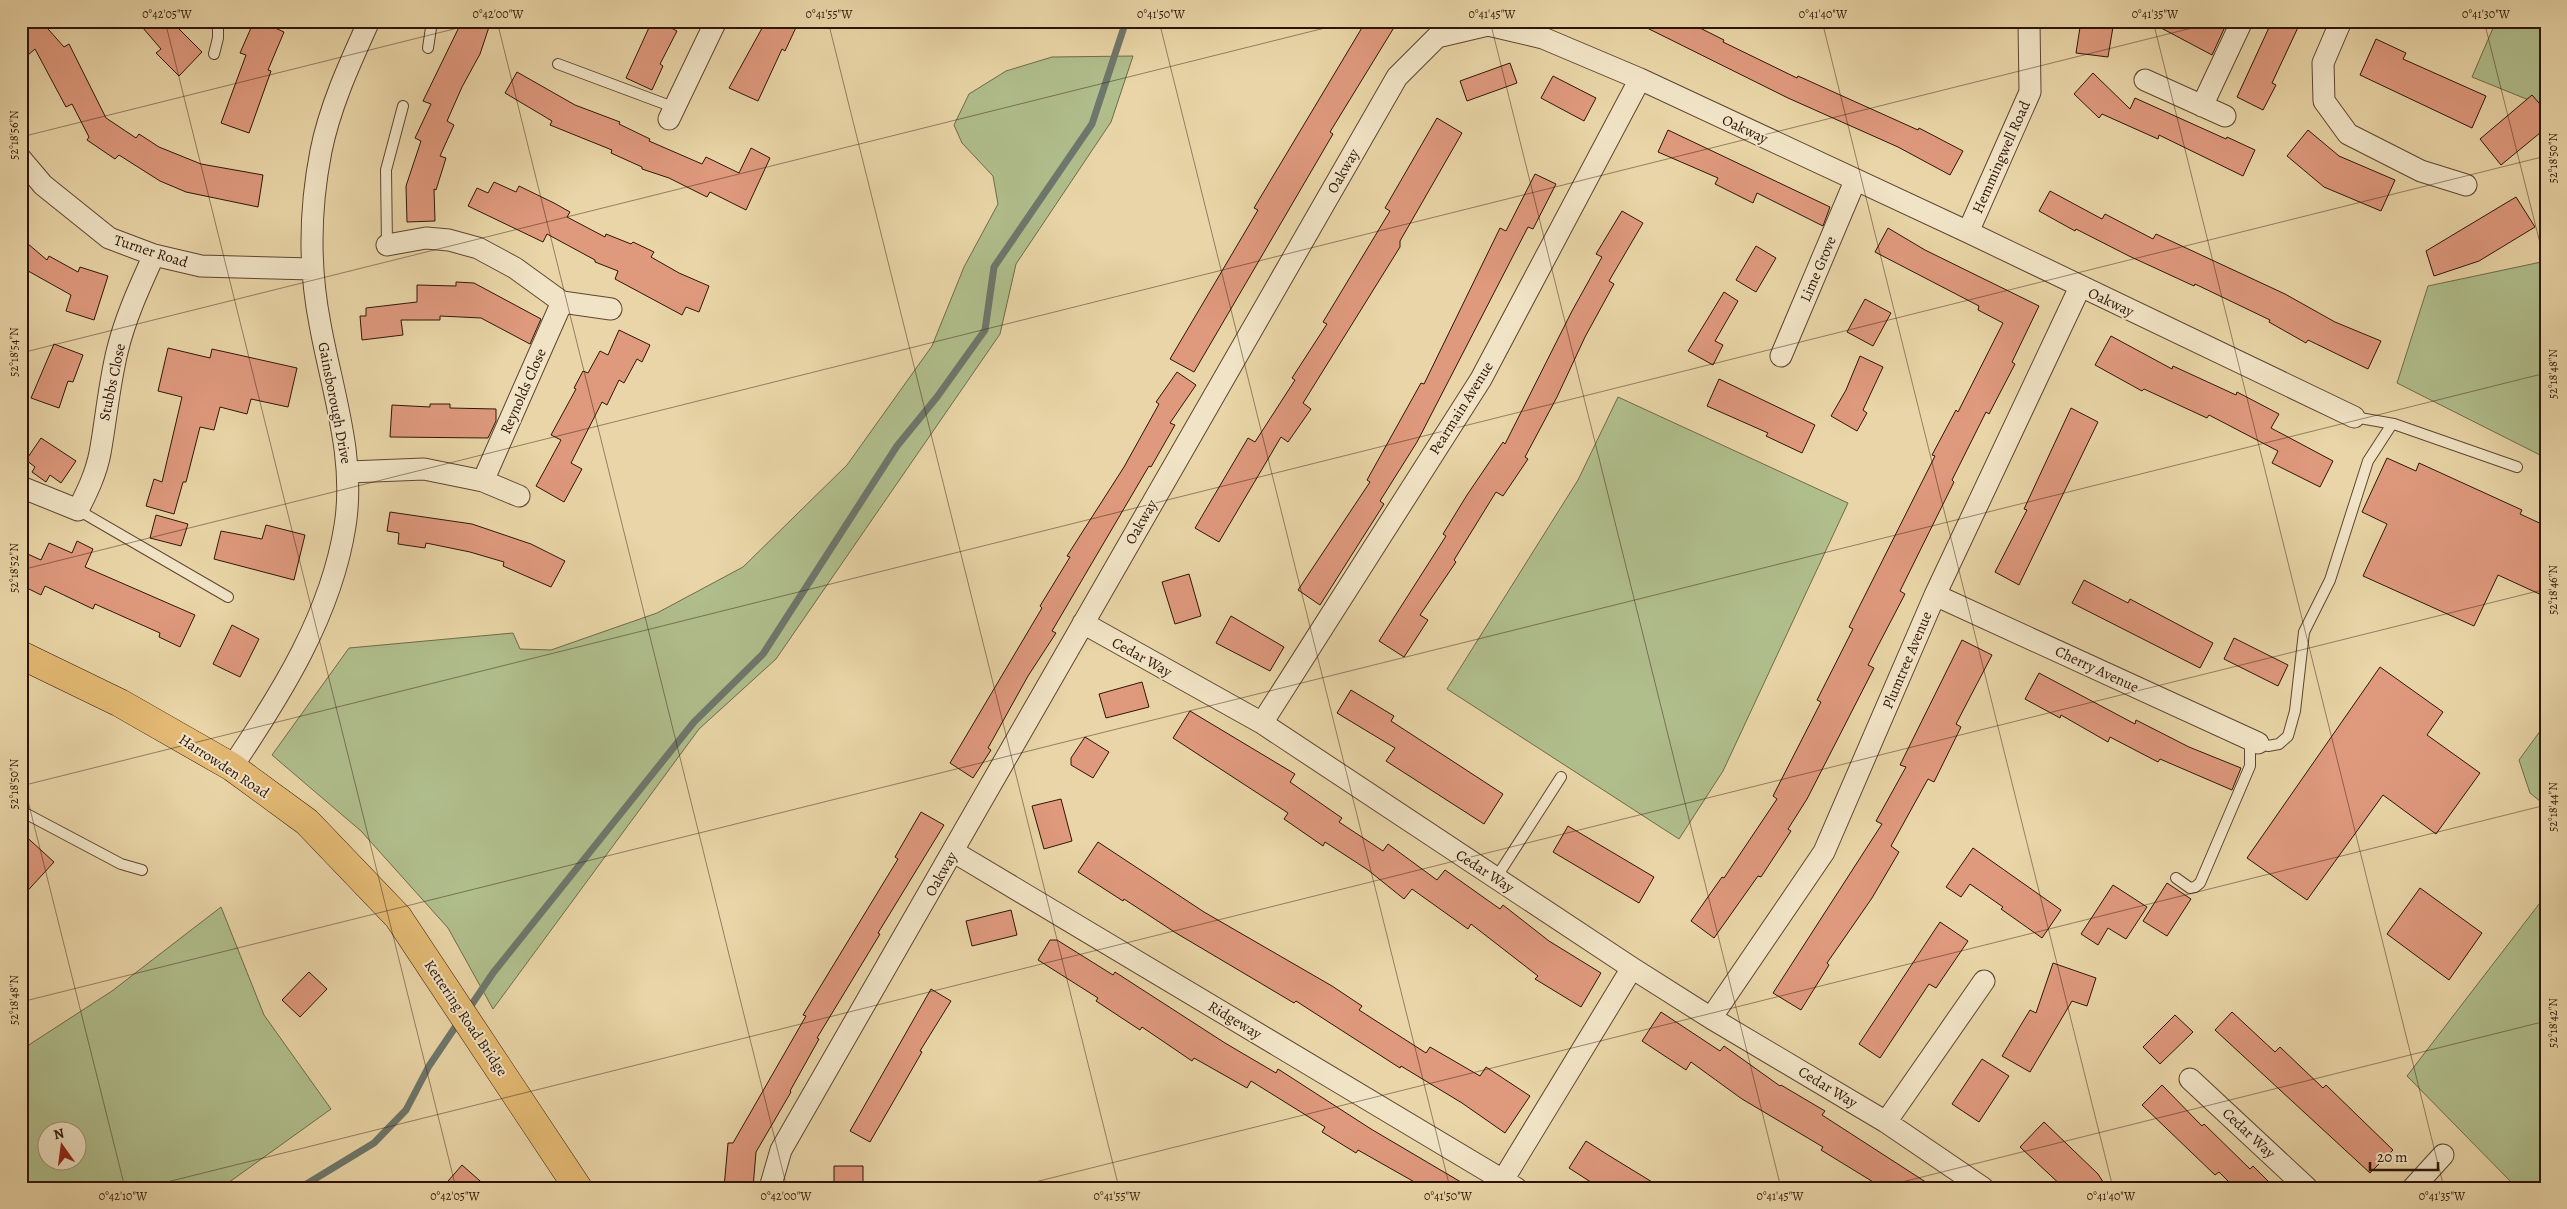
<svg xmlns="http://www.w3.org/2000/svg" width="2567" height="1209" viewBox="0 0 2567 1209" font-family="Alegreya,serif">
  <style>
    .green { fill: #b0be8c; stroke: #706a4a; fill-rule: evenodd }
    .lines { fill: none; stroke-linecap: round; stroke-linejoin: round }
    .stream { stroke: #6e776c; stroke-width: 7 }
    .building { fill: #df997d; stroke: #2f1508 }
    .lane-casing { stroke: #5e4530; stroke-width: 12 }
    .street-casing { stroke: #5e4530; stroke-width: 23 }
    .primary-casing { stroke: #2f1508; stroke-width: 29 }
    .lane { stroke: #f1e4c6; stroke-width: 10 }
    .street { stroke: #f1e4c6; stroke-width: 21 }
    .primary { stroke: #e4ba74; stroke-width: 28 }
    .ticks { fill: none; stroke: #2f1508; stroke-width: 1; stroke-opacity: 0.45 }
    .labels { text-anchor: middle; dominant-baseline: central; stroke-width: 4; stroke-linejoin: round; paint-order: stroke }
    .street-label { font-size: 15px; fill: #2f1508; stroke: #f1e4c6 }
    .neatline { fill: none; stroke: #2f1508; stroke-width: 2 }
    .ticks-label { font-size: 12px; text-anchor: middle; fill: #2f1508 }
  </style>
  <rect width="100%" height="100%" fill="#e9d5a7"/>
  <filter id="stains"><feTurbulence type="fractalNoise" baseFrequency=".004" numOctaves="4"/><feColorMatrix values="0 0 0 0 .2 0 0 0 0 .09 0 0 0 0 .02 0 0 0 .5 -.17"/></filter>
  <radialGradient id="worn" r=".72"><stop offset=".6" stop-color="#630" stop-opacity="0"/><stop offset="1" stop-color="#630" stop-opacity=".3"/></radialGradient>
  <path class="green" d="M2496,21H2546V107L2472,77Z
    M1133,56L1111,122L1016,264L1000,334L776,659L699,729L493,1009L448,928L361,831L272,755L349,648L513,633L520,649L551,650L657,613L743,567L847,465L932,346L964,267L998,204L993,176L962,143L954,125L969,94L1006,71L1052,57Z
    M2546,261V458L2397,383L2428,286Z
    M1618,397L1848,503L1723,771L1679,839L1447,689L1578,480Z
    M2546,723V806L2530,793L2519,760Z
    M2546,895V1188H2517L2407,1076Z
    M221,907L264,1015L331,1109L221,1188H21V1050L112,991ZM48,1132H78V1162H48Z"/>
  <g class="lines">
    <path class="stream" d="M468,1010L493,973L694,722L763,654L897,446L937,397L985,330L994,267L1092,124L1126,21
      M300,1188L374,1143L406,1110L429,1066L460,1020"/>
  </g>
  <path class="building" d="M21,21H41L64,47L69,44L106,118L136,138L139,134L159,147L201,164L263,175L258,207L186,192L160,181L119,155L115,159L87,140L89,137L72,104L66,107L35,49L21,61Z
    M137,21H171L202,52L179,76L156,53L161,49Z
    M254,21H260L284,32L268,70L271,71L249,133L221,123L246,55L240,53Z
    M462,21H491L480,54L462,87L447,121L454,125L440,156L446,158L436,190L434,189L435,221L407,222L406,186L421,141L415,138L431,104L423,101Z
    M652,21H658L677,31L660,64L663,66L652,90L626,78Z
    M766,21H799L785,51L782,49L758,101L729,88Z
    M1366,21H1398L1330,132L1333,134L1194,372L1170,359L1258,210L1254,208Z
    M1633,21H1686L1724,40L1723,42L1797,78L1798,76L1918,130L1919,128L1963,151L1950,175L1898,147L1788,98Z
    M2081,21H2114L2108,57L2076,53Z
    M2148,21H2209L2224,29L2212,55Z
    M2272,21H2301L2272,83L2276,85L2263,110L2237,97Z
    M2376,39L2406,53L2403,59L2486,96L2472,128L2360,75Z
    M1510,63L1517,83L1467,101L1460,81Z
    M517,72L575,105L620,122L619,124L650,139L649,141L702,164L706,157L739,173L751,148L770,158L746,210L710,192L707,197L669,178L642,169V167L611,153L612,150L550,125L552,121L505,93Z
    M2093,73L2130,109L2135,98L2226,139L2227,137L2255,150L2243,176L2159,135L2158,139L2102,114L2099,118L2074,94Z
    M1553,76L1596,98L1584,121L1541,98Z
    M2532,95L2546,111V128L2501,165L2480,139Z
    M1437,118L1462,133L1400,241V247L1303,403L1311,409L1288,442L1281,437L1219,542L1195,528L1248,438L1255,442L1295,380L1292,378L1327,324L1323,322L1390,211L1385,208Z
    M1668,130L1830,207L1823,226L1757,193L1753,203L1715,184L1718,178L1658,152Z
    M2308,130L2339,156L2395,180L2381,211L2324,187L2287,156Z
    M1535,174L1556,184L1533,229L1528,227L1417,442L1380,501L1384,504L1320,605L1298,590L1370,482L1367,480L1421,383L1424,384L1500,228L1506,231Z
    M494,182L516,192L519,186L554,203L570,212L567,217L605,237L606,234L631,244L633,242L654,252L651,257L679,273L709,286L699,312L686,307L682,315L615,279L618,271L595,262V260L547,234L543,242L468,206L477,188L488,193Z
    M2050,191L2102,219L2105,214L2153,239L2156,234L2285,294L2335,322L2381,341L2368,369L2308,340L2306,343L2269,322L2270,320L2195,284L2194,286L2129,256L2076,229L2075,231L2039,211Z
    M2516,197L2535,227L2479,261L2434,276L2426,251Z
    M1622,211L1643,223L1609,281L1614,284L1585,337L1557,397L1525,457L1528,459L1503,496L1496,492L1454,560L1456,562L1420,615L1428,620L1404,657L1379,641L1446,536L1443,534L1467,495L1503,442L1505,444L1572,311L1602,257L1596,254Z
    M1888,228L1925,250L2039,306L2012,362L2015,364L1989,414L1986,412L1952,480L1954,482L1900,591L1905,594L1868,665L1874,668L1807,799L1788,829L1791,831L1761,877L1758,876L1714,938L1691,921L1722,877L1724,878L1777,799L1773,796L1821,702L1817,700L1853,629L1849,627L1935,456L1932,455L1956,410L1958,412L2003,323L1978,310L1979,306L1875,252Z
    M21,238L47,260L49,256L78,272L80,267L108,276L94,320L66,311L71,295L21,267Z
    M1756,246L1776,258L1756,292L1736,280Z
    M456,282L474,283L541,319L530,344L481,318L440,316V320H401L403,335L362,340L360,316H366V308L417,302V285L456,286Z
    M1724,292L1738,301L1715,341L1723,345L1713,365L1688,351Z
    M1865,299L1891,313L1873,346L1847,332Z
    M619,330L650,345L642,362L637,359L624,383L619,380L607,405L602,402L571,463L582,469L564,502L536,486L561,440L551,435L576,389L574,388L583,371L588,373L600,351L608,355Z
    M2111,336L2172,369L2173,366L2236,395L2237,392L2279,414L2271,428L2333,461L2320,487L2272,463L2278,451L2209,415L2207,418L2144,389L2142,391L2095,365Z
    M54,344L83,355L73,382L68,381L59,408L31,398Z
    M168,348L210,358L212,349L297,368L288,407L251,399L247,414L220,407L214,430L200,427L186,482H183L174,514L146,506L154,479L162,482L182,397L158,391Z
    M1860,356L1883,367L1863,410L1867,413L1857,431L1831,416L1846,390Z
    M1177,372L1196,385L1170,423L1175,425L1151,467L1149,466L1052,631L1056,633L1028,676L988,748L991,750L973,778L950,763L1042,608L1040,606L1070,557L1067,556L1124,467L1159,404L1156,402Z
    M1719,379L1815,425L1802,453L1766,436L1768,433L1707,406Z
    M430,404H450V408L496,409V421L488,438L390,437L392,405L430,407Z
    M2071,408L2098,422L2019,585L1995,572L2027,510L2024,509Z
    M41,438L76,461L61,483L50,475L46,482L32,472L35,467L26,460Z
    M2387,458L2416,471L2419,463L2522,510L2520,514L2546,526V597L2498,575L2474,626L2363,576L2387,524L2362,512Z
    M390,512L472,524L531,544L565,561L551,587L503,566L504,562L470,552L426,543L425,548L398,544L399,533L387,531Z
    M156,515L188,524L181,546L150,538Z
    M266,525L305,535L294,580L214,559L221,531L262,539Z
    M77,541L93,549L85,567L195,615L180,647L159,637L160,633L95,604L93,609L45,586L41,595L21,585V551L41,560L49,543L72,553Z
    M1189,574L1201,616L1175,624L1162,582Z
    M2084,580L2128,603L2130,599L2213,643L2200,668L2072,603Z
    M1231,616L1284,647L1270,671L1216,643Z
    M232,625L259,639L240,677L213,664Z
    M2234,638L2288,665L2278,686L2224,659Z
    M1962,640L1992,655L1956,724L1961,727L1934,782L1928,779L1891,846L1899,852L1872,898L1827,963L1829,965L1801,1010L1773,993L1882,824L1876,821L1906,767L1900,765Z
    M2380,667L2443,712L2427,735L2480,773L2436,834L2383,795L2307,900L2247,858Z
    M2039,673L2135,724L2136,720L2189,747L2241,768L2232,790L2160,759L2158,762L2110,737L2108,742L2061,715L2060,718L2025,699Z
    M1142,682L1149,707L1106,718L1099,694Z
    M1351,690L1394,716L1391,721L1503,794L1484,824L1386,761L1395,748L1337,713Z
    M1190,711L1295,774L1290,782L1342,818L1339,822L1383,851L1388,844L1437,880L1445,870L1500,909L1503,905L1549,941L1601,973L1581,1007L1535,979L1538,976L1471,924L1468,929L1412,889L1404,899L1368,870L1325,842L1323,846L1284,819L1288,813L1173,738Z
    M1085,737L1109,752L1093,778L1071,765V758Z
    M1061,799L1072,841L1044,849L1032,806Z
    M921,812L944,825L878,933L880,934L817,1038L819,1039L790,1091L791,1092L756,1152L753,1188H724L728,1143H733L806,1016L803,1015L898,859L895,857Z
    M1568,826L1654,877L1639,903L1553,852Z
    M21,832L54,862L21,898Z
    M1098,842L1204,912L1332,986L1362,1006L1359,1010L1426,1053L1430,1047L1480,1076L1486,1067L1530,1096L1505,1133L1462,1103L1401,1066L1400,1068L1296,1001L1294,1003L1176,933L1124,899L1123,901L1078,872Z
    M1973,848L2061,910L2042,938L2001,909L2003,907L1970,884L1961,897L1946,887Z
    M2167,883L2191,899L2167,936L2143,921Z
    M2113,885L2147,907L2126,939L2108,928L2098,945L2081,934Z
    M2420,888L2482,933L2449,980L2387,934Z
    M1011,910L1017,935L972,946L966,921Z
    M1940,922L1968,941L1936,988L1929,984L1880,1058L1859,1044Z
    M1050,940H1057L1113,975L1115,972L1225,1043L1276,1073L1278,1069L1371,1129L1471,1188H1425L1358,1150L1356,1153L1322,1132L1325,1127L1251,1081L1247,1088L1194,1058L1192,1061L1142,1027L1140,1030L1096,1001L1098,998L1038,960Z
    M2053,963L2096,978L2087,1006L2072,1001L2030,1072L2002,1056L2030,1010L2036,1013Z
    M309,972L327,989L300,1017L282,1000Z
    M931,989L951,1001L920,1051L922,1052L870,1142L850,1131Z
    M1661,1012L1720,1051L1724,1046L1780,1086L1781,1085L1825,1111L1822,1115L1935,1188H1883L1821,1150L1823,1147L1742,1099L1691,1062L1686,1070L1642,1041Z
    M2232,1012L2275,1052L2280,1047L2323,1088L2326,1085L2393,1150L2370,1173L2215,1030Z
    M2175,1015L2193,1032L2160,1064L2143,1047Z
    M1982,1059L2009,1076L1979,1122L1952,1104Z
    M2162,1085L2202,1126L2204,1124L2250,1169L2253,1166L2275,1188H2231L2233,1186L2219,1172L2215,1175L2142,1105Z
    M2044,1122L2098,1174L2107,1188H2064L2020,1147Z
    M1586,1141L1608,1155L1662,1188H1600L1569,1168Z
    M462,1165L488,1188H442Z
    M834,1166H863V1188H834Z"/>
  <g class="lines">
    <g class="lane-casing">
      <path id="lane" d="M428,48L432,21
        M214,54L218,38V21
        M558,64L673,107
        M387,245L386,170L403,106
        M2354,417L2394,424L2517,467
        M78,510L228,597
        M2258,743L2268,746L2279,744L2288,736L2295,711L2304,632L2330,580L2368,461L2392,424
        M21,811L121,864L142,870
        M1496,878L1561,777
        M2176,878L2190,888L2195,887L2200,883L2250,766V740"/>
    </g>
    <g class="street-casing">
      <path id="street" d="M2341,21L2323,63L2324,101L2348,134L2421,171L2466,185
        M2145,80L2225,116
        M2202,106L2242,21
        M669,119L716,21
        M21,159L43,185L109,238L154,255L201,266L312,269
        M1968,232L2030,92L2029,21
        M387,245L426,238L449,240L478,248L515,268L562,302L611,309
        M1781,356L1855,181
        M349,472L424,469L483,481L519,496
        M483,481L562,302
        M21,487L78,510C87,492 96,474 100,453C106,420 109,385 117,352C125,318 140,286 154,255
        M1935,595L2258,743
        M1083,623L1262,723L1632,968L1711,1018L1886,1122L1983,1188
        M1262,723L1481,379L1640,79
        M232,767C281,694 331,615 345,526C356,457 332,391 320,324C309,268 310,207 321,151C330,106 350,63 369,21
        M954,852L1516,1188
        M1711,1018L1824,852L1935,595L2080,287
        M2190,1079L2307,1188
        M1886,1122L1984,981
        M1503,1180L1632,968
        M770,1188L781,1150L1397,77L1437,37L1488,25L1543,38L1640,79L1968,232L2354,417
        M2413,1188L2443,1155"/>
    </g>
    <g class="primary-casing">
      <path id="primary" d="M21,655L120,703L232,767L307,822L398,917L578,1188"/>
    </g>
    <use href="#lane" class="lane"/>
    <use href="#street" class="street"/>
    <use href="#primary" class="primary"/>
  </g>
  <path class="ticks" d="M165,21L456,1188M497,21L787,1188M828,21L1119,1188M1159,21L1450,1188M1490,21L1781,1188M1822,21L2113,1188M2153,21L2444,1188M2484,21L2546,267M21,137L486,21M21,353L1353,21M21,570L2220,21M21,773L125,1188M21,786L2546,156M21,1002L2546,373M143,1188L2546,589M1011,1188L2546,805M1878,1188L2546,1021"/>
  <g class="labels">
    <g class="street-label">
      <text transform="translate(1745 129) rotate(25)">Oakway</text>
      <text transform="translate(2001 157) rotate(-66)">Hemmingwell Road</text>
      <text transform="translate(1343 171) rotate(-60)">Oakway</text>
      <text transform="translate(151 251) rotate(18)">Turner Road</text>
      <text transform="translate(1818 269) rotate(-67)">Lime Grove</text>
      <text transform="translate(2111 302) rotate(25)">Oakway</text>
      <text transform="translate(112 382) rotate(-78)">Stubbs Close</text>
      <text transform="translate(523 391) rotate(-66)">Reynolds Close</text>
      <text transform="translate(335 403) rotate(79)">Gainsborough Drive</text>
      <text transform="translate(1461 408) rotate(-58)">Pearmain Avenue</text>
      <text transform="translate(1141 522) rotate(-60)">Oakway</text>
      <text transform="translate(1142 657) rotate(29)">Cedar Way</text>
      <text transform="translate(1907 660) rotate(-67)">Plumtree Avenue</text>
      <text transform="translate(2097 669) rotate(25)">Cherry Avenue</text>
      <text transform="translate(224 766) rotate(33)">Harrowden Road</text>
      <text transform="translate(1485 871) rotate(33)">Cedar Way</text>
      <text transform="translate(941 874) rotate(-60)">Oakway</text>
      <text transform="translate(466 1018) rotate(56)">Kettering Road Bridge</text>
      <text transform="translate(1235 1020) rotate(31)">Ridgeway</text>
      <text transform="translate(1828 1087) rotate(31)">Cedar Way</text>
      <text transform="translate(2249 1133) rotate(43)">Cedar Way</text>
    </g>
  </g>
  <rect width="2567" height="1209" fill="none" stroke="#e9d5a7" stroke-width="55"/>
  <g transform="translate(62 1146) rotate(346)"><circle r="24" fill="#f1e4c6" stroke="#a3917a"/>
  <path d="M0-4L9 19L0 12L-9 19Z" fill="#8f2418"/>
  <text y="-8" font-size="14" font-weight="bold" text-anchor="middle" fill="#2f1508">N</text>
  </g>
  <path d="M2370 1162v8h68v-8" fill="none" stroke="#2f1508" stroke-width="2.5"/>
  <text x="2377" y="1162" font-size="15" fill="#2f1508" stroke="#f1e4c6" stroke-width="4" paint-order="stroke">20 m</text>
  <rect x="28" y="28" width="2512" height="1154" class="neatline"/>
  <g class="ticks-label">
    <text x="167" y="18">0°42'05"W</text>
    <text x="498" y="18">0°42'00"W</text>
    <text x="829" y="18">0°41'55"W</text>
    <text x="1161" y="18">0°41'50"W</text>
    <text x="1492" y="18">0°41'45"W</text>
    <text x="1823" y="18">0°41'40"W</text>
    <text x="2155" y="18">0°41'35"W</text>
    <text x="2486" y="18">0°41'30"W</text>
    <text transform="translate(14 135) rotate(-90)" y="4">52°18'56"N</text>
    <text transform="translate(2553 158) rotate(-90)" y="4">52°18'50"N</text>
    <text transform="translate(14 352) rotate(-90)" y="4">52°18'54"N</text>
    <text transform="translate(2553 374) rotate(-90)" y="4">52°18'48"N</text>
    <text transform="translate(14 568) rotate(-90)" y="4">52°18'52"N</text>
    <text transform="translate(2553 590) rotate(-90)" y="4">52°18'46"N</text>
    <text transform="translate(14 784) rotate(-90)" y="4">52°18'50"N</text>
    <text transform="translate(2553 807) rotate(-90)" y="4">52°18'44"N</text>
    <text transform="translate(14 1000) rotate(-90)" y="4">52°18'48"N</text>
    <text transform="translate(2553 1023) rotate(-90)" y="4">52°18'42"N</text>
    <text x="123" y="1200">0°42'10"W</text>
    <text x="455" y="1200">0°42'05"W</text>
    <text x="786" y="1200">0°42'00"W</text>
    <text x="1117" y="1200">0°41'55"W</text>
    <text x="1448" y="1200">0°41'50"W</text>
    <text x="1780" y="1200">0°41'45"W</text>
    <text x="2111" y="1200">0°41'40"W</text>
    <text x="2442" y="1200">0°41'35"W</text>
  </g>
  <rect width="100%" height="100%" filter="url(#stains)"/>
  <rect width="100%" height="100%" fill="url(#worn)"/>
</svg>
